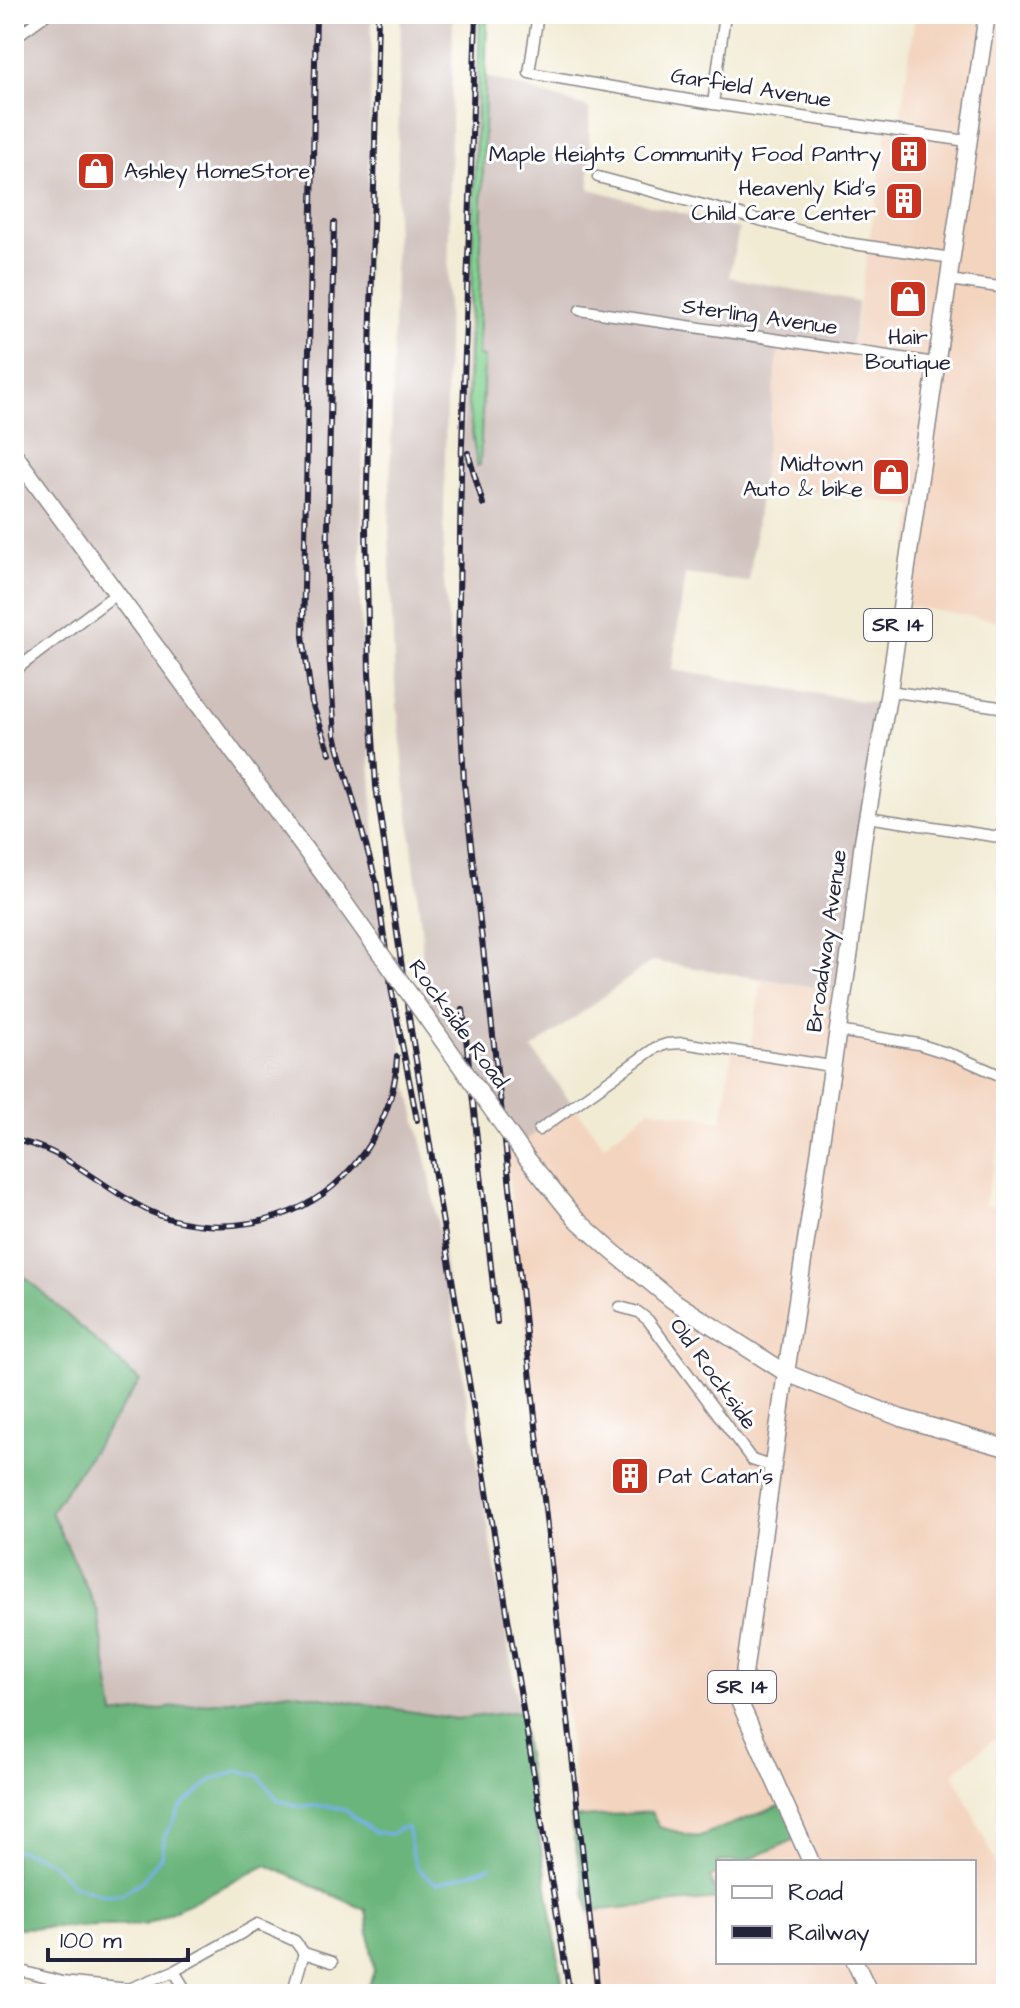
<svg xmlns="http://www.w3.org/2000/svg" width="1020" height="2008" viewBox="0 0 1020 2008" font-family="'Architects Daughter',sans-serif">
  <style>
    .built { fill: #f3d4bf; fill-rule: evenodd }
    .industrial { fill: #cfc0bb }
    .green { fill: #84d392; stroke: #537a66; stroke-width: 2 }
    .forest { fill: #6bb57c; stroke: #466c5c; stroke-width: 2 }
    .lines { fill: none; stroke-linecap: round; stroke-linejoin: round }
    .stream { stroke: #76b1e7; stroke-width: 3 }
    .street-casing { stroke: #8a8688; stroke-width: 13 }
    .primary-casing { stroke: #8a8688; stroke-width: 19 }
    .street { stroke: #fff; stroke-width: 10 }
    .primary { stroke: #fff; stroke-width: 16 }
    .rail-casing { stroke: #22223b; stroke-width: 6 }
    .rail { stroke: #fff; stroke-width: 3; stroke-dasharray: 9; stroke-linecap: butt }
    .primary-bridge-casing { stroke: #8a8688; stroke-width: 19; stroke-linecap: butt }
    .primary-bridge { stroke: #fff; stroke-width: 16 }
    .labels { text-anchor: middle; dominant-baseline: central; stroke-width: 6; stroke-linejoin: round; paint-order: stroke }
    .shield { fill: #fff; stroke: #646476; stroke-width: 2 }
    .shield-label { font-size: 20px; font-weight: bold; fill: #22223b }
    .street-label { font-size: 22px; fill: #22223b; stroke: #fff }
    .poi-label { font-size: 22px; fill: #22223b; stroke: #fff; text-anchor: end }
  </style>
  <rect width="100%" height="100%" fill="#fff"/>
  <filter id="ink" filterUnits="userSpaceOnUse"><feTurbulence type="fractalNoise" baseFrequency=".0125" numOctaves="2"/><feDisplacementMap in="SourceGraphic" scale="16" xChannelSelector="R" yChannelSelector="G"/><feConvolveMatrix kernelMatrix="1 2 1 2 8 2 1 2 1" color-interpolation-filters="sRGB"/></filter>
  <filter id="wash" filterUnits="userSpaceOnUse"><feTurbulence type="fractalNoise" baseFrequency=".006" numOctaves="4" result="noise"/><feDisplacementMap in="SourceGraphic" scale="32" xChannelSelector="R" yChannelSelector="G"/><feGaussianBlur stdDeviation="1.8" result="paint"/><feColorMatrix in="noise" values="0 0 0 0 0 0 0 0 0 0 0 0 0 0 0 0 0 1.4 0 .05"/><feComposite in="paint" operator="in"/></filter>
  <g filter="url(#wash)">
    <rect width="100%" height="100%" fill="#f2ebd4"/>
    <path class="built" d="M915,14H1006V622L901,605L914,506L762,484L780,340L852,350L887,129L899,130Z
      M762,980L844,992L838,1031L918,1044L1006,1078V1122L984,1204L1006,1213V1729L953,1773L1006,1883V1994H597L504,1130L573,1105L604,1145L650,1109L722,1121L732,1051L749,1053ZM718,1862H974V1962H718Z"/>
    <path class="industrial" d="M34,14H372L360,600L379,902L409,1090L429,1171L519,1711L456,1719L291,1692L114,1715L98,1612L51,1512L140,1381L24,1277L14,1284V29Z
      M401,14H453L443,573L451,645L458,636L461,476L474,73L589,108L590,189L739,229L729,277L858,302L851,350L780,340L749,582L685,574L672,670L886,705L844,992L652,961L532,1049L573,1105L518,1146L423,1003L422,937L395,686L389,540Z"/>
    <path class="green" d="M480,14H487L478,356L484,357L480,465L477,466L468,404Z"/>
    <path class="forest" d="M24,1276L140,1381L51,1512L98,1612L114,1715L291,1692L456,1719L519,1711L564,1994H366L374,1971L366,1910L267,1865L145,1925L14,1928V1284Z
      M785,1804L800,1837L744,1862H718V1874L710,1877L718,1899L589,1911L570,1818L651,1812L659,1827L697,1837Z"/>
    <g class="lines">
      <path class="stream" d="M14,1850L33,1854L53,1864L73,1885L102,1895L122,1894L143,1880L162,1855L165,1835L182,1806L212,1780L239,1770L259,1776L278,1800L300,1806H329L345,1810L374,1832L391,1834L400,1828H407C416,1860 407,1863 437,1884L491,1866"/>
    </g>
  </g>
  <g filter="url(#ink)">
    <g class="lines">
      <g class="street-casing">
        <path id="street" d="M538,14L529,73L713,104L967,141
          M14,38L47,14
          M713,104L725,14
          M598,177L846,243L952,258
          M949,280L1006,288
          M580,310L935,363
          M14,671L116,594
          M889,691L1006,708
          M867,817L1006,838
          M838,1031L918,1044L956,1056L1006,1078
          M539,1130L655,1048L667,1044L683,1043L831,1066
          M620,1307L638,1312L648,1320L752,1460L773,1467
          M14,1969L62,1982L129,1989
          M174,1971L188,1994
          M51,1994L52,1979
          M125,1994L129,1989L174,1971L258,1924L295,1941L304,1953L332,1962
          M292,1994L304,1953"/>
      </g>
      <g class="primary-casing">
        <path id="primary" d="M14,454L341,898
          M525,1156L575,1218L613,1252L672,1300L786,1373L901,1418L1006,1448
          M811,1862L740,1703L783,1393L850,950L863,841L889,691L987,14
          M855,1962L870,1994"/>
      </g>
      <use href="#street" class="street"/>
      <use href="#primary" class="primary"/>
      <g class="rail-casing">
        <path id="rail" d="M316,14L303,636L312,703L330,753
          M378,14L366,528L369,673L376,786L410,1024L570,1994
          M476,14L461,476L458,662L464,783L502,1114L598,1994
          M334,223L327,574L329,652L335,735L376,881L392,993L417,1120
          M468,453L483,504
          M463,1010L497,1322
          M14,1140C67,1149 102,1189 149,1211C211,1239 294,1226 343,1177C374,1146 396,1102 397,1057"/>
      </g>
      <use href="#rail" class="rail"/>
      <g class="primary-bridge-casing">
        <path id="primary-bridge" d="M341,898L525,1156"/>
      </g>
      <use href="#primary-bridge" class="primary-bridge"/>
    </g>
  </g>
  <defs>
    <g id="building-square" transform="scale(2)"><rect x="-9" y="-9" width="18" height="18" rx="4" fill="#c8321e" stroke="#fff"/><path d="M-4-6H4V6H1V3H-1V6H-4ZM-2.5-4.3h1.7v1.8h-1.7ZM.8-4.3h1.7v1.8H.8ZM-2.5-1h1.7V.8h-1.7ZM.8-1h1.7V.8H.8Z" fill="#fff"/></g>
    <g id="shop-square" transform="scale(2)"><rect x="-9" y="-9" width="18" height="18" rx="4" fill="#c8321e" stroke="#fff"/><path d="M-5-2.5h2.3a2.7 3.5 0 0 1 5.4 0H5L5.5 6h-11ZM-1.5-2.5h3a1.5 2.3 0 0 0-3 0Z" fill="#fff"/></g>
  </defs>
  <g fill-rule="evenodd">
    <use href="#building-square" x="909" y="154"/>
    <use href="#shop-square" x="96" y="171"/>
    <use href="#building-square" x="904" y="201"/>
    <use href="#shop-square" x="908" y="299"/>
    <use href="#shop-square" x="891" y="477"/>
    <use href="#building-square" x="630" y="1476"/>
  </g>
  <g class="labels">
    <g class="shield">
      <rect x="864" y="609" width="68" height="32" rx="6"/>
      <rect x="708" y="1671" width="68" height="32" rx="6"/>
    </g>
    <g class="shield-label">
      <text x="898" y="625">SR 14</text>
      <text x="742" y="1687">SR 14</text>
    </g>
    <g class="street-label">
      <text transform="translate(751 88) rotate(9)">Garfield Avenue</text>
      <text transform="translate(760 317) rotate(8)">Sterling Avenue</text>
      <text transform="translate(827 941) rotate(-82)">Broadway Avenue</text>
      <text transform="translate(458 1024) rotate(54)">Rockside Road</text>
      <text transform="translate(713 1374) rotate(54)">Old Rockside</text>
    </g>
    <g class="poi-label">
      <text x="881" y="154">Maple Heights Community Food Pantry</text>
      <text x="124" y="171" text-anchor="start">Ashley HomeStore</text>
      <text x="876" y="188">Heavenly Kid's<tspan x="876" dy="25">Child Care Center</tspan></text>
      <text x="908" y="337" text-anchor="middle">Hair<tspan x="908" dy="25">Boutique</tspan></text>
      <text x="863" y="464">Midtown<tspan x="863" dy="25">Auto &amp; bike</tspan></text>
      <text x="658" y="1476" text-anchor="start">Pat Catan's</text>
    </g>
  </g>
  <rect width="1020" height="2008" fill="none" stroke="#fff" stroke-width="48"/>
  <rect x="716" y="1860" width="260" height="104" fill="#ffffff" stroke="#a7a7b1" stroke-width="2"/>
  <rect x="732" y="1886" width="40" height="12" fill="#ffffff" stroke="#a7a7b1" stroke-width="2"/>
  <text x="788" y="1900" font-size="24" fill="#22223b">Road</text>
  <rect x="732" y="1926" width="40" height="12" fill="#22223b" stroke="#a7a7b1" stroke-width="2"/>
  <text x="788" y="1940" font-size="24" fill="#22223b">Railway</text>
  <path d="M48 1948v12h140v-12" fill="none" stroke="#22223b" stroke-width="4"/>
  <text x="60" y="1948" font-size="24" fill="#22223b" stroke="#ffffff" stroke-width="6" paint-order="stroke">100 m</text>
</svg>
